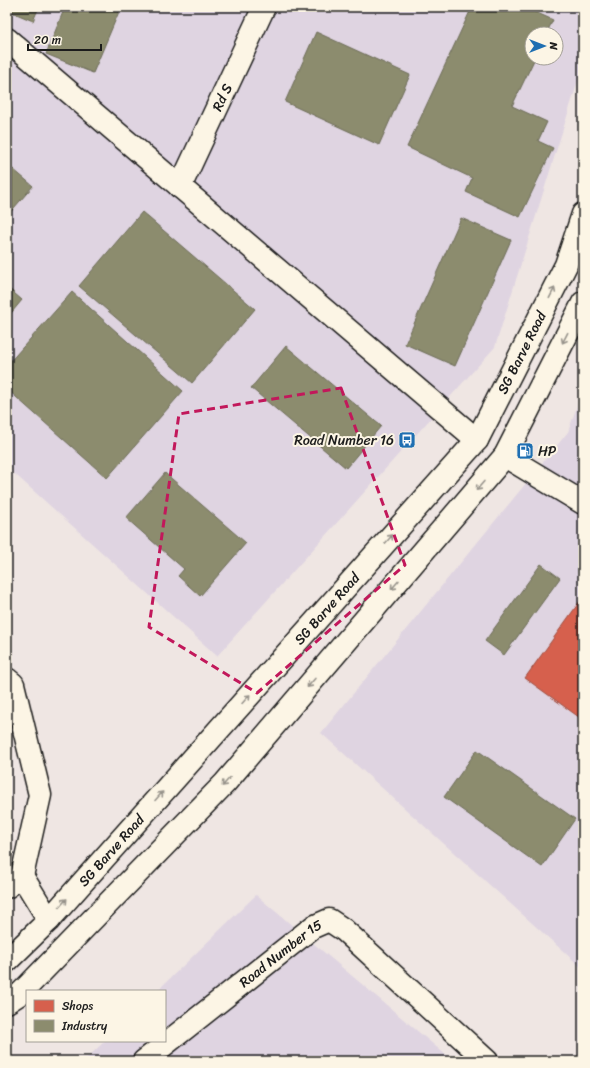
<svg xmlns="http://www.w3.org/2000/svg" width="590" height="1068" viewBox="0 0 590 1068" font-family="Sriracha,sans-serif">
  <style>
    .built { fill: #dfd4e1; fill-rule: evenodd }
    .shops { fill: #d6604d; stroke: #9e4c3e }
    .industry { fill: #8c8c6e; stroke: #6a6a55 }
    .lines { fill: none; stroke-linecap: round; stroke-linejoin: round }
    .street-casing { stroke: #1c1c1c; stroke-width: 25 }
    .secondary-casing { stroke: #1c1c1c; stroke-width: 25 }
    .street { stroke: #fcf5e5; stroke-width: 22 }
    .secondary { stroke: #fcf5e5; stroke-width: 22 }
    .oneway { stroke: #97938b }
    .marked { fill: none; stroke: #c2185b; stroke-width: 3; stroke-dasharray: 8 5; stroke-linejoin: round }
    .labels { text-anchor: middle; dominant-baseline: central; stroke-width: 4; stroke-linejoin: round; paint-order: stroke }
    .street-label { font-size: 14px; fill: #1c1c1c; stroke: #fcf5e5 }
    .poi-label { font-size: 14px; fill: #1c1c1c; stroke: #fcf5e5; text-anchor: end }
  </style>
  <rect width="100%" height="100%" fill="#efe6e3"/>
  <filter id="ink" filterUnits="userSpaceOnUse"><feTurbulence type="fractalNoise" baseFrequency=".025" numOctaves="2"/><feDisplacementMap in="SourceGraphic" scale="8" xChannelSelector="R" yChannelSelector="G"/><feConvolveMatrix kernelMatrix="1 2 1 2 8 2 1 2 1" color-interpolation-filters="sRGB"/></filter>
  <g filter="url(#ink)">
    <path class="built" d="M7,7H583V65L495,347L217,656L7,467ZM532,34H556V58H532Z
      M583,389V969L321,733L568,432Z
      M256,895L453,1061H84L105,1041H165V991H157Z"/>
    <path class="shops" d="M583,597V720L525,678Z"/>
    <path class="industry" d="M7,7H39L33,21L7,10Z
      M65,7H121L93,73L46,54Z
      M472,7H524L553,20L546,34H532V58H535L512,106L547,122L538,141L553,148L520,217L466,192L472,178L407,147Z
      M316,32L410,75L379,145L285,102Z
      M7,164L33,186L7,216Z
      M142,212L255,309L192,383L79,286Z
      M461,218L511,240L455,366L405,344Z
      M7,287L22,300L7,318Z
      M72,292L183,391L107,478L7,389V365Z
      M286,346L381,426L346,468L251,388Z
      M165,473L246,543L200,596L178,576L184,569L126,518Z
      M541,564L560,578L504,655L485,641Z
      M477,750L575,819L542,867L444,797Z"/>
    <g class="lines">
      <g class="street-casing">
        <g id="street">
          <path d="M7,39L477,440"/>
          <path id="s1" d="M180,187L264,7"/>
          <path d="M7,679L13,684L40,795L22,876L7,887"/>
          <path d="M22,876L49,920"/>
          <path id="s2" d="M144,1061L313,927L329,920L344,930L487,1061"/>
        </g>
      </g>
      <g class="secondary-casing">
        <g id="secondary">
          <path d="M505,456L583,503"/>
          <path id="s3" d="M7,961L49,920L477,440L566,265L583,214"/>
          <path d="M7,1002L21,993L225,783L505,456L583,303"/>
        </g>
      </g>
      <use href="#street" class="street"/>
      <use href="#secondary" class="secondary"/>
    </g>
    <defs><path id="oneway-shaft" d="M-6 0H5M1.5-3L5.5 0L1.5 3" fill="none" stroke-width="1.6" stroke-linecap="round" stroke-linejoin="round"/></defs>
    <g class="oneway">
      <use href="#oneway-shaft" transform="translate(552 293) rotate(-63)"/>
      <use href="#oneway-shaft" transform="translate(565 338) rotate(117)"/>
      <use href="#oneway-shaft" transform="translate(480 486) rotate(131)"/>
      <use href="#oneway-shaft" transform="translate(389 539) rotate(-48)"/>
      <use href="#oneway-shaft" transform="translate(395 585) rotate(131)"/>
      <use href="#oneway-shaft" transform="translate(311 683) rotate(131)"/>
      <use href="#oneway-shaft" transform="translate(246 699) rotate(-48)"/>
      <use href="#oneway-shaft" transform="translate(226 782) rotate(132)"/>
      <use href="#oneway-shaft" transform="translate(159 796) rotate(-48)"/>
      <use href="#oneway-shaft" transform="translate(63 903) rotate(-48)"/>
    </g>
  </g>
  <path class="marked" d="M341,388L405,565L257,693L149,627L179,414Z"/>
  <defs>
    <g id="bus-square" transform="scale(0.9)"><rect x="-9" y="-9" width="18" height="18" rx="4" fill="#1f6fb2" stroke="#fcf5e5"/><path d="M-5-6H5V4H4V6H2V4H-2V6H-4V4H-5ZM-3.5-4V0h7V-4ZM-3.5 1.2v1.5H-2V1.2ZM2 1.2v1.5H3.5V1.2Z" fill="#fff"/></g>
    <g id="fuel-square" transform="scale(0.9)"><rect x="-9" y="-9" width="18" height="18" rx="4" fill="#1f6fb2" stroke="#fcf5e5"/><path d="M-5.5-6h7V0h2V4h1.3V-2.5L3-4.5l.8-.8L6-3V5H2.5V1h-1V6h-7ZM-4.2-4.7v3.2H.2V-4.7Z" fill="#fff"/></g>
  </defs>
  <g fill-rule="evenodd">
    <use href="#bus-square" x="407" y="440"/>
    <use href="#fuel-square" x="525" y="451"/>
  </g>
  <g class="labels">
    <g class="street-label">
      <text stroke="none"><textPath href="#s1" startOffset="99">Rd S</textPath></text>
      <text stroke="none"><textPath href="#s3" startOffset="800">SG Barve Road</textPath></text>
      <text stroke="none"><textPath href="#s3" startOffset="476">SG Barve Road</textPath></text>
      <text stroke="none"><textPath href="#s3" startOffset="152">SG Barve Road</textPath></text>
      <text stroke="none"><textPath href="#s2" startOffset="174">Road Number 15</textPath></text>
    </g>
    <g class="poi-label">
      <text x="394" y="440">Road Number 16</text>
      <text x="538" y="451" text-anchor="start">HP</text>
    </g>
  </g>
  <rect width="590" height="1068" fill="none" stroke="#fcf5e5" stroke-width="24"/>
  <rect x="12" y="12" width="566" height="1044" fill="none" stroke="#1c1c1c" stroke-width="1.5" filter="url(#ink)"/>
  <rect x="26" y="990" width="140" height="52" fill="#fcf5e5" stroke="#a29e95"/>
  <rect x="34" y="1000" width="20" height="12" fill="#d6604d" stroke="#a29e95"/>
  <text x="62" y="1010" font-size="12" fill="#1c1c1c">Shops</text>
  <rect x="34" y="1020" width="20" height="12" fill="#8c8c6e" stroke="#a29e95"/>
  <text x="62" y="1030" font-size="12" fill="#1c1c1c">Industry</text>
  <g transform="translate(544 46) rotate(90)"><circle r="19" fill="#fcf5e5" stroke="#a29e95"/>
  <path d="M0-3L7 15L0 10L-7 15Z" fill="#1f6fb2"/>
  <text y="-6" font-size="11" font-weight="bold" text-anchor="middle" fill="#1c1c1c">N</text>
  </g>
  <path d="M28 44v6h73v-6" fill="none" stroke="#1c1c1c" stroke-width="2"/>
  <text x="34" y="44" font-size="12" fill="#1c1c1c" stroke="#fcf5e5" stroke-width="3" paint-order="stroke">20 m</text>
</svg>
